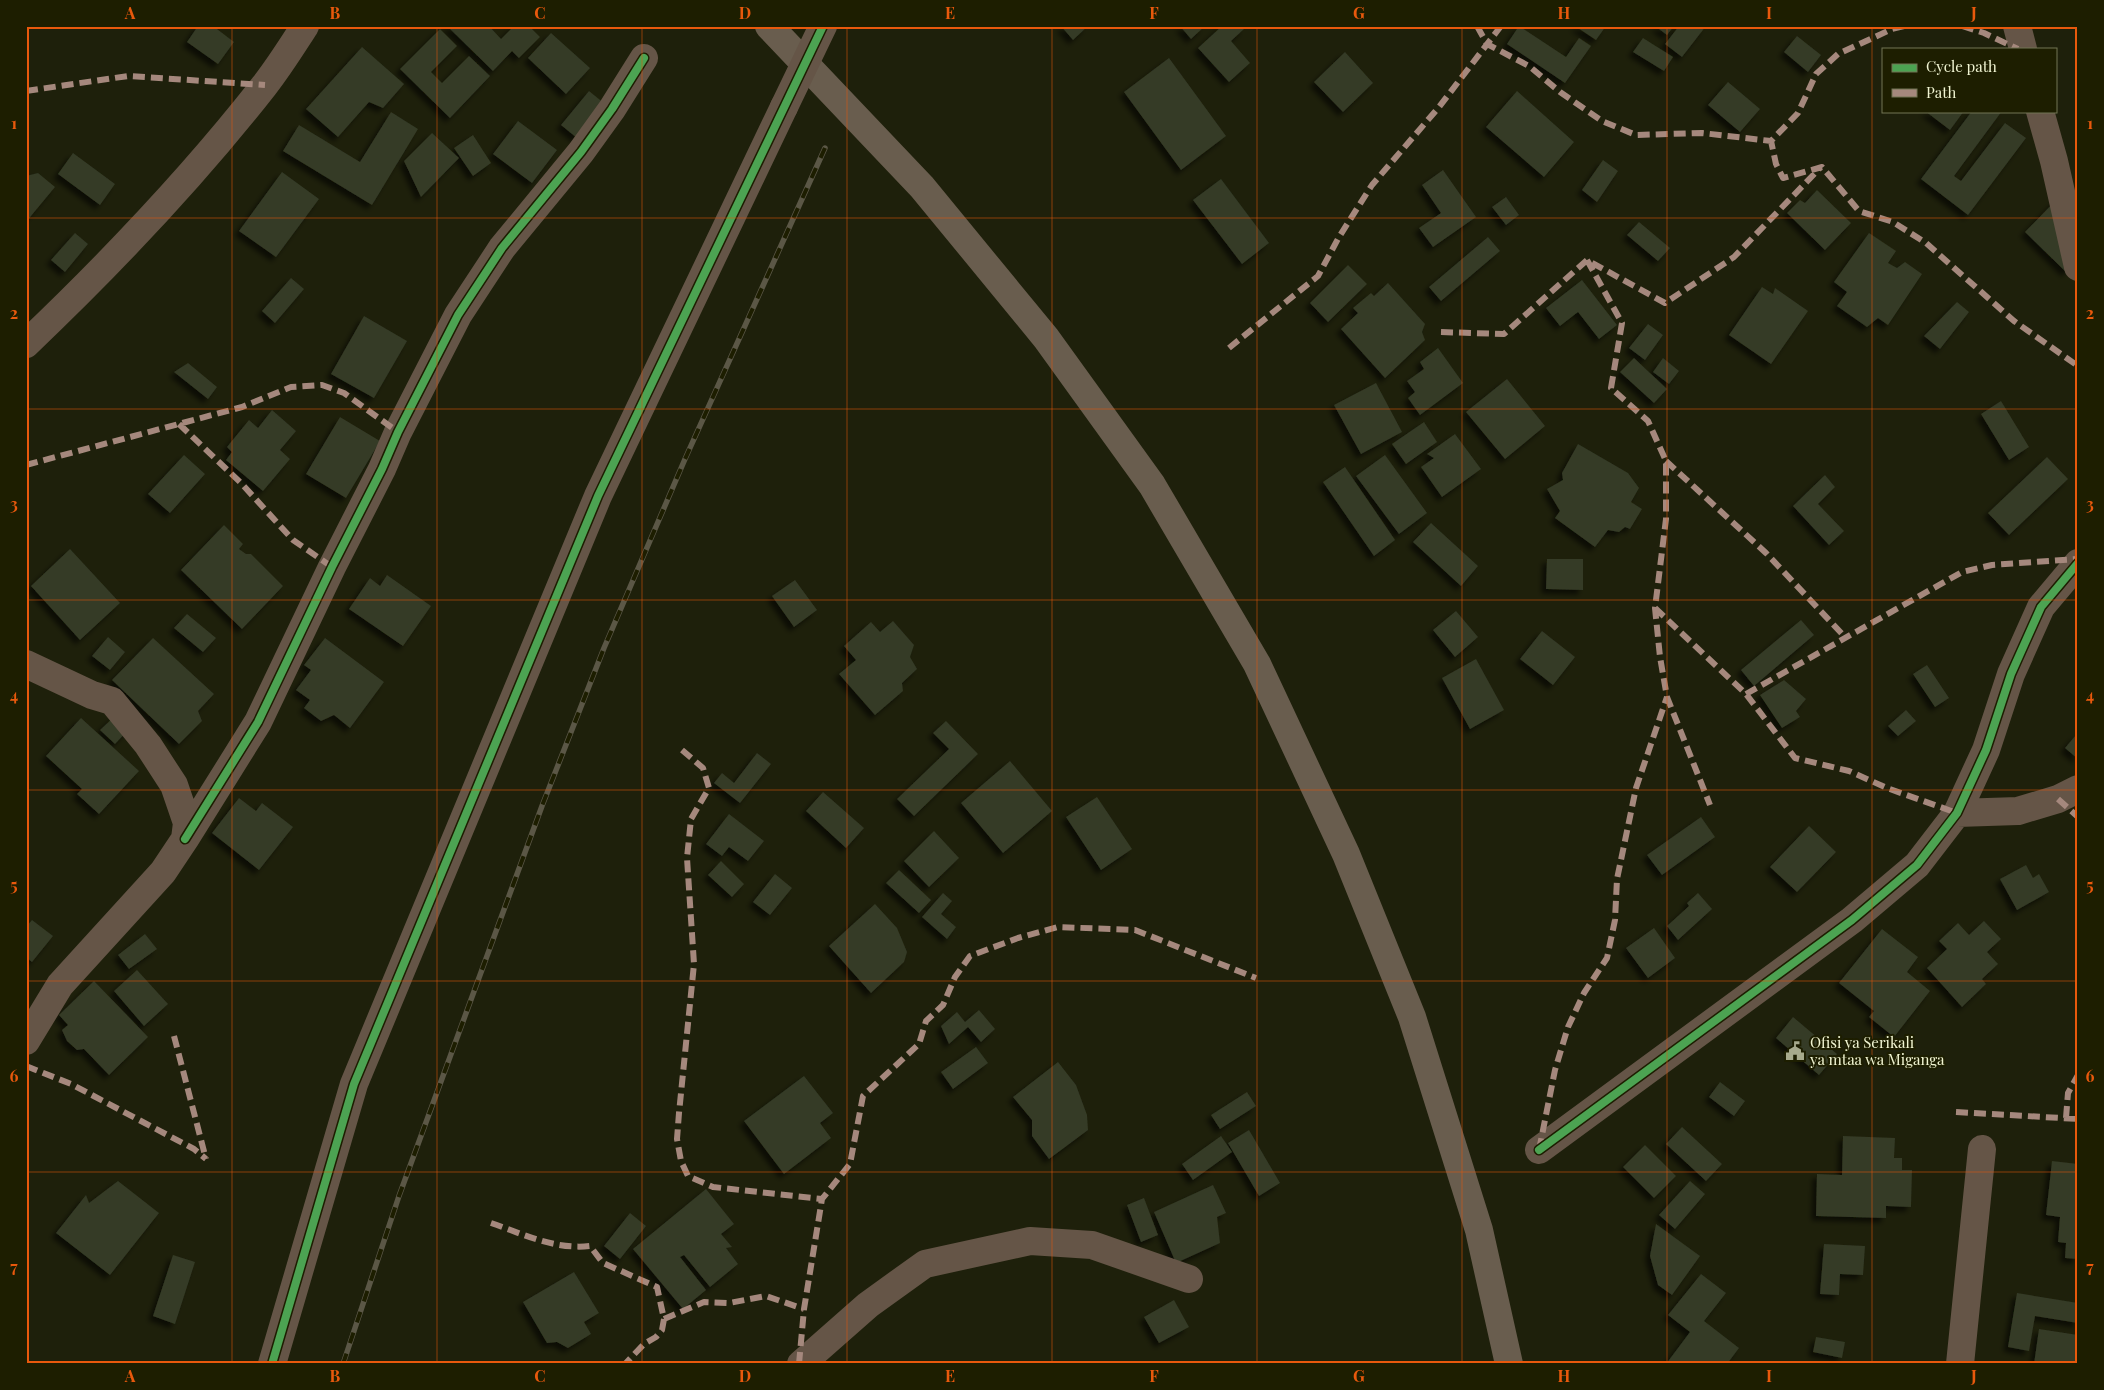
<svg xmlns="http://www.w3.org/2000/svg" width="2104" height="1390" viewBox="0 0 2104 1390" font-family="'Playfair Display',serif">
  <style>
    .building { fill: #343a26; filter: url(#shadow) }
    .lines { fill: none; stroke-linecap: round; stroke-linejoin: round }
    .street { stroke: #655547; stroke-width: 28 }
    .highway { stroke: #695d4e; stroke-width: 28 }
    .rail-casing { stroke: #5b5746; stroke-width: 5.5 }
    .rail { stroke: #1d1e00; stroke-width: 4; stroke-dasharray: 11; stroke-linecap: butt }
    .street-bridge { stroke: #655547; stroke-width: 28 }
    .quiet { stroke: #a5887d; stroke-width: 6; stroke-dasharray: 12 6; stroke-linecap: butt }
    .cycleway-casing { stroke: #1d1e00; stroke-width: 11 }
    .cycleway { stroke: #4ca352; stroke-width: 8 }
    .grid { fill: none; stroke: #e8590c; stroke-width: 1; stroke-opacity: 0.55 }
    .labels { text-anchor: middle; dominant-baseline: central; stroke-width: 4; stroke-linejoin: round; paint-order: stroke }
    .poi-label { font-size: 15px; fill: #f1f5d2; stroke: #1d1e00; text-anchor: start }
    .neatline { fill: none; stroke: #e8590c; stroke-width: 2 }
    .grid-label { font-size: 16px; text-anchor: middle; font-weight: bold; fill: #e8590c }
  </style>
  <defs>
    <filter id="shadow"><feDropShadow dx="-4.5" dy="4.5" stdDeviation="2.5" flood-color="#0009"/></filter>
  </defs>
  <rect width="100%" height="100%" fill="#1e200b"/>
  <path class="building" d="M198,26H213L234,42L218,64L187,42Z
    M447,26H489L501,39L514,26H529L540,37L519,58L512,51L493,71Z
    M1061,26H1088L1073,40Z
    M1180,26H1205L1191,39Z
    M1222,26H1242L1244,29L1231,41L1250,63L1229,82L1198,48Z
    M1519,26L1566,57L1579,38L1591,46L1565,83L1507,44Z
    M1575,26H1606L1596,40Z
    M1655,26H1674L1667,35Z
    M1679,26H1706L1682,57L1665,44Z
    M440,29L457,46L431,72L442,83L469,56L490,76L450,118L400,69Z
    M551,33L590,68L566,94L528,58Z
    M1797,36L1821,55L1808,72L1784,52Z
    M1643,38L1673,57L1664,71L1633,52Z
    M362,47L404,84L383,108L369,102L338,137L306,109Z
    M1345,52L1373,83L1343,112L1314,82Z
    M1169,58L1226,136L1181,170L1124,92Z
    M1728,82L1760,109L1740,132L1708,105Z
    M589,91L605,104L577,138L561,125Z
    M1517,91L1574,142L1544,177L1486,127Z
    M1925,111H1964L1950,130Z
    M1972,111H2002L1954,176L1961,181L2005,123L2026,138L1968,215L1921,179Z
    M391,112L418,129L372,205L283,151L299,125L360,162Z
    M518,121L557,150L532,183L493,154Z
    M432,133L459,158L421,197L404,161Z
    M473,135L491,163L473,176L454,148Z
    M73,153L115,184L100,205L58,174Z
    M1603,160L1618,171L1597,202L1582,190Z
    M1443,170L1476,217L1433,247L1419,228L1441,213L1422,185Z
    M282,172L319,199L276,257L239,231Z
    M38,173L55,187L26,222V176Z
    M1221,179L1269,243L1242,264L1193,200Z
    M1817,190L1851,223L1825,250L1787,213L1800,200L1805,203Z
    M2078,194V260L2066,272L2025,232L2061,195L2069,203Z
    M1506,197L1519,215L1506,225L1492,207Z
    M1639,222L1670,248L1658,261L1627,235Z
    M75,233L88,244L65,272L51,260Z
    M1869,233L1896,251L1888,263L1897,268L1905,262L1922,274L1888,325L1878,318L1867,327L1837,306L1847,292L1834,282Z
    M1488,237L1500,251L1441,301L1429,287Z
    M1348,265L1367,284L1328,322L1310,303Z
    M291,278L304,289L275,323L262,311Z
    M1582,280L1617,325L1599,339L1578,312L1560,326L1546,308Z
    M1388,283L1425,324L1422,332L1425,340L1385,378L1341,329L1358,313L1353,308L1371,293L1374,296Z
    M1762,287L1773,294L1775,288L1808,311L1771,364L1729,335Z
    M1957,302L1969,312L1940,349L1924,336Z
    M364,316L407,341L374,398L331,374Z
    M1648,324L1663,335L1645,360L1629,348Z
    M1438,348L1463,383L1420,415L1408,398L1415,392L1407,381L1424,369L1420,362Z
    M1634,358L1667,389L1654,403L1620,372Z
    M1663,358L1679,371L1669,384L1653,372Z
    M188,363L217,387L208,399L174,372Z
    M1507,379L1545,426L1505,459L1466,412Z
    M1376,383L1402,432L1361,454L1334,405Z
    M2001,401L2029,447L2009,460L1981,414Z
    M272,410L296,431L280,450L290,459L263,491L226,460L232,452L227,447L249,420L258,428Z
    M340,417L380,441L346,498L306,474Z
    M1424,422L1437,442L1406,464L1392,444Z
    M1455,434L1481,469L1442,497L1421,467L1434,458L1427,454Z
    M1578,444L1628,473L1639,488L1631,502L1642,509L1630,529L1625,527L1619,532L1608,530L1595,547L1555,518L1560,511L1547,489L1563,480L1562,473Z
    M184,455L205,474L170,513L148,494Z
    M1385,455L1427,513L1399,534L1356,476Z
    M2047,457L2068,479L2009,535L1988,513Z
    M1345,467L1395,540L1374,556L1323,482Z
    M1825,475L1835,487L1818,504L1844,531L1829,545L1793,506Z
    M1431,523L1478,566L1461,586L1413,542Z
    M224,525L243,544L239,549L246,554H251L283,586L242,629L181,570Z
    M70,549L120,603L80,640L31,586Z
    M1547,559H1583V590L1546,589Z
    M387,575L431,606L403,646L349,609L370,578L380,586Z
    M795,580L817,610L794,627L772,596Z
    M1456,611L1478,637L1455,657L1433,630Z
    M187,614L216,638L203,652L174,628Z
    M1801,620L1814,635L1754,686L1741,670Z
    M893,621L914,645L910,657L917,669L902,683L903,691L875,715L839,674L856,660L844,646L871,622L880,632Z
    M1542,631L1575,657L1553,685L1520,659Z
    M108,637L125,652L110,670L92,656Z
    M153,638L214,694L198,711L202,721L179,744L112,680Z
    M325,638L384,682L350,728L334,715L321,721L304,708L310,700L296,690L311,670L304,665Z
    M1476,659L1504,710L1470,729L1442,678Z
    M1927,665L1949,698L1935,707L1913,674Z
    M1784,680L1806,699L1796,711L1800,717L1782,728L1760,695Z
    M1906,710L1916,721L1898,736L1888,726Z
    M115,716L129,729L115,744L100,730Z
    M81,718L139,771L99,814L77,794L82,789L46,756Z
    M946,721L978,754L914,816L897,799L949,749L933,733Z
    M2076,735L2078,736V759L2065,748Z
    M757,753L771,764L740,803L714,783L722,773L734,783Z
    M1010,761L1052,811L1003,853L961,803Z
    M823,792L864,828L846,848L806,811Z
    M1097,797L1132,849L1101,870L1066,817Z
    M239,798L256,811L262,803L293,827L259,870L212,833Z
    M729,814L764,841L748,861L729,847L722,856L706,844Z
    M1701,817L1715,837L1662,875L1647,855Z
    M1809,826L1836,852L1797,892L1770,867Z
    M934,831L959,858L929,887L904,861Z
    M721,861L744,884L732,897L708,875Z
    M2026,865L2033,878L2039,874L2049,892L2017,910L2000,879Z
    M899,870L931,900L919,913L886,883Z
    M775,874L792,888L770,915L753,902Z
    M943,893L952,901L941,914L956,927L947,939L922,917Z
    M1698,893L1712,909L1678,940L1667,926L1689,906L1687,903Z
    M875,904L897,928L907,952L904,962L871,993L829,946Z
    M32,920L53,936L32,962L26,957V927Z
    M1984,921L2001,939L1987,952L1998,964L1982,979L1986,984L1962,1007L1927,968L1947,949L1939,941L1958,923L1969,935Z
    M1654,928L1675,958L1648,978L1626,948Z
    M1882,929L1918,957L1907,972L1930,991L1894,1037L1869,1017L1874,1011L1839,983Z
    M145,934L157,949L129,969L118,955Z
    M137,970L168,1004L144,1026L114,991Z
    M94,981L148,1037L109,1075L84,1049L77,1050L67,1041L62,1030L68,1025L59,1015Z
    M979,1010L995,1029L981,1042L968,1027L949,1044L941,1026L957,1012L965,1022Z
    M1793,1017L1837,1054L1819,1075L1776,1038Z
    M976,1047L988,1063L953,1089L941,1072Z
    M1058,1062L1076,1085L1087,1115L1088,1130L1049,1159L1032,1136V1120L1013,1097Z
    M804,1076L833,1113L820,1123L831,1138L784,1174L744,1121Z
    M1720,1082L1745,1101L1734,1116L1709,1097Z
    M1247,1092L1256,1106L1220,1129L1211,1115Z
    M1682,1127L1722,1164L1706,1181L1666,1144Z
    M1249,1130L1280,1183L1259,1196L1228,1143Z
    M1221,1136L1232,1152L1193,1180L1182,1164Z
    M1843,1136L1895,1138L1894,1158H1902V1170H1912L1911,1207L1886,1206V1218L1816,1216L1817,1174L1842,1175Z
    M1645,1145L1676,1176L1654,1198L1623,1167Z
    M2052,1161L2078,1164V1259L2065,1258L2066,1243L2058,1242L2060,1217L2046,1215Z
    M118,1181L159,1213L110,1275L56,1233L86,1195L89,1203Z
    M1690,1181L1705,1194L1675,1229L1659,1215Z
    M1213,1185L1226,1213L1217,1217L1220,1243L1176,1263L1154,1212Z
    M706,1189L734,1224L721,1234L732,1247L726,1248L738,1264L710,1287L684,1255L680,1257L706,1290L683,1309L633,1249Z
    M1144,1198L1158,1235L1141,1242L1127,1205Z
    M630,1213L646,1226L620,1259L604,1246Z
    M1656,1224L1700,1256L1672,1295L1658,1285L1650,1256Z
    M1824,1244L1865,1246L1863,1275L1840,1274L1839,1295L1820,1294Z
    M173,1255L195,1262L175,1324L153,1316Z
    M574,1272L599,1313L584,1322L591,1334L568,1348L557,1342L547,1343L523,1302Z
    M1701,1274L1726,1293L1704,1321L1739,1348L1727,1364H1666L1690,1332L1668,1315Z
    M2017,1293L2078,1303V1323L2035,1316L2029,1351L2008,1347Z
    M1174,1300L1189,1327L1159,1343L1144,1317Z
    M2039,1329L2078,1335V1364H2034Z
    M1816,1337L1845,1342L1842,1358L1813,1352Z"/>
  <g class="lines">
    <path class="street" d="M2017,26L2023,49
      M2040,111L2054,161L2078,267
      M26,344C111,263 192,178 264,86C279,67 292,46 305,26
      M26,664L92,695L112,701L148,745L174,785L187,823L185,839L163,872L60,985L26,1041
      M1957,813L2018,811L2058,799L2078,789
      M185,839L258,722L332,567L382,469L398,432L458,315L502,248L581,152L612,109L644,58
      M1539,1150L1852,920L1917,865L1957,813L1986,750L2011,674L2041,607L2078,563
      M272,1364L354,1084L598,496L784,107
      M801,1364L868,1305L925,1264L1030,1241L1092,1245L1189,1279
      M1960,1364L1982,1149"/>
    <path class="highway" d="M769,26L922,187L1046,338L1152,485L1257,664L1346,854L1412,1017L1479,1230L1509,1364"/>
    <g class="rail-casing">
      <path id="rail" d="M343,1364L399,1196L542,806L604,648L685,459L825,148"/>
    </g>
    <use href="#rail" class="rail"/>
    <path class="street-bridge" d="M784,107L823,26"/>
    <path class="quiet" d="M1477,26L1487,44L1529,66L1560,92L1602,121L1636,135L1702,133L1771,141
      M1904,26L1892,29L1838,54L1816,74L1798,113L1771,141L1776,164L1783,178L1822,167L1859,211L1893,222L1926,243L2014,321L2078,366
      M1962,26L1984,33L2018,49
      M26,91L128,76L265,85
      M1587,260L1622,323L1611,388L1648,421L1666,461V519L1655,608L1660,657L1667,697L1710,805
      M1441,332L1504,334L1587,260L1665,303L1734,257L1820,168
      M1229,348L1318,276L1339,237L1372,185L1439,107L1501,26
      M179,424L241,483L293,540L332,567
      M1666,461L1766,553L1845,637
      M26,465L242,407L291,387L322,385L344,393L398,432
      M1655,608L1746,694L1795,758L1849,771L1887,788L1957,813
      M1746,694L1962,572L1992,565L2078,559
      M682,750L703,768L709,788L691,819L687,858L694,964L679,1113L677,1139L681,1161L688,1176L713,1187L822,1199
      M2058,799L2078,817
      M174,1036L206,1159
      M26,1066L71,1084L194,1149L206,1159
      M1956,1112L2078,1119
      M2066,1118L2068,1093L2078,1075
      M1539,1150L1555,1070L1568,1027L1584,993L1607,958L1615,920L1617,879L1636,788L1667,697
      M491,1223C523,1234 555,1250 590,1246L603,1263L657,1287L664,1319L662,1330L656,1337L644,1344L625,1364
      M664,1319L704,1302L729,1303L766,1296L804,1309
      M799,1364L804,1309L822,1199L850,1164L863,1096L919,1044L926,1021L943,1005L955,977L970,956L1018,938L1058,927L1135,930L1256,978"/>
    <g class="cycleway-casing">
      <path id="cycleway" d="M185,839L258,722L332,567L382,469L398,432L458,315L502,248L581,152L612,109L644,58
        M1539,1150L1852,920L1917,865L1957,813L1986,750L2011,674L2041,607L2078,563
        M272,1364L354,1084L598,496L823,26"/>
    </g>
    <use href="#cycleway" class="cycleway"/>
  </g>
  <path class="grid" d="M232,26V1364M437,26V1364M642,26V1364M847,26V1364M1052,26V1364M1257,26V1364M1462,26V1364M1667,26V1364M1872,26V1364M26,218H2078M26,409H2078M26,600H2078M26,790H2078M26,981H2078M26,1172H2078"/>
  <defs>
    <g id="civic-bare" transform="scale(1.5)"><path d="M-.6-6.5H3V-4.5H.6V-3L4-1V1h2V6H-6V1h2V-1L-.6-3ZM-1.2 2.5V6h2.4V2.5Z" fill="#a7aa8c" stroke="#1d1e00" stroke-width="2.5" paint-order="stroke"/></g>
  </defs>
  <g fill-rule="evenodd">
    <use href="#civic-bare" x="1795" y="1051"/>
  </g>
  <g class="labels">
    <g class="poi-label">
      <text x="1810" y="1042">Ofisi ya Serikali<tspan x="1810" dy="17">ya mtaa wa Miganga</tspan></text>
    </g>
  </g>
  <rect width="2104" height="1390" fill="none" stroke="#1d1e00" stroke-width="55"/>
  <rect x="1882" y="48" width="175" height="65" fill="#1d1e00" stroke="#727454"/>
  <rect x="1892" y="64" width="25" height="8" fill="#4ca352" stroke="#727454"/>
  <text x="1926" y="72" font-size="15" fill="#f1f5d2">Cycle path</text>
  <rect x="1892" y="89" width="25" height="8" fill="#a5887d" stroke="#727454"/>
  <text x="1926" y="98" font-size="15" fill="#f1f5d2">Path</text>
  <rect x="28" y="28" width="2048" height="1334" class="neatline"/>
  <g class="grid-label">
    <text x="130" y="19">A</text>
    <text x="335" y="19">B</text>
    <text x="540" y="19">C</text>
    <text x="745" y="19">D</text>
    <text x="950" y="19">E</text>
    <text x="1154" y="19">F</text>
    <text x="1359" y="19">G</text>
    <text x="1564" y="19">H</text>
    <text x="1769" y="19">I</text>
    <text x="1974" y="19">J</text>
    <text x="14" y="129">1</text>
    <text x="2090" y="129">1</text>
    <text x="14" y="319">2</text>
    <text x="2090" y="319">2</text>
    <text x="14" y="510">3</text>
    <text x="2090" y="510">3</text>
    <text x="14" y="701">4</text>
    <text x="2090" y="701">4</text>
    <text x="14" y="891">5</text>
    <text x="2090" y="891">5</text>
    <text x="14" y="1082">6</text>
    <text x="2090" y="1082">6</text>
    <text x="14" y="1273">7</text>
    <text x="2090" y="1273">7</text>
    <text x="130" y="1382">A</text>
    <text x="335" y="1382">B</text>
    <text x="540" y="1382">C</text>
    <text x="745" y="1382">D</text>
    <text x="950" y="1382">E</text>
    <text x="1154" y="1382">F</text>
    <text x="1359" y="1382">G</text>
    <text x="1564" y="1382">H</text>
    <text x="1769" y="1382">I</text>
    <text x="1974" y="1382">J</text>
  </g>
</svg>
